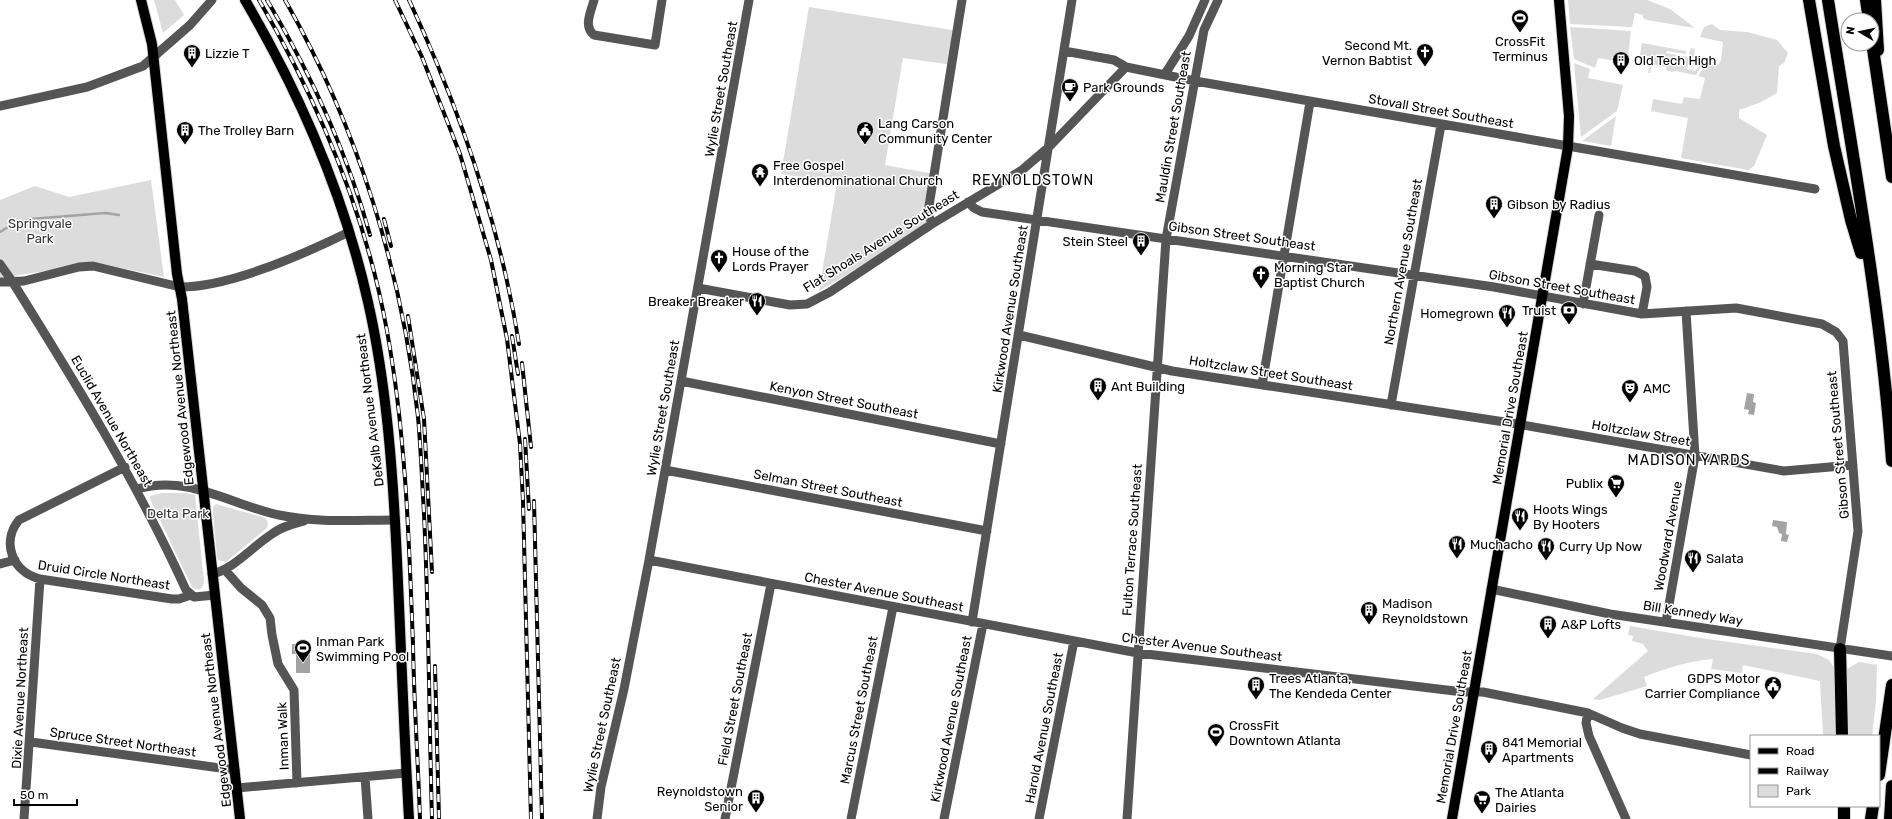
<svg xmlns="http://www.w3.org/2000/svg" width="1892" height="819" viewBox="0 0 1892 819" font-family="Rubik,sans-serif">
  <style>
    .green { fill: #dcdcdc }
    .water { fill: #a3a3a3 }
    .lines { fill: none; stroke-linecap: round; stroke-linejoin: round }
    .stream { stroke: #a3a3a3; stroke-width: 2.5 }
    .major-casing { stroke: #dbdbdb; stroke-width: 12 }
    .highway-casing { stroke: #dbdbdb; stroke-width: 14 }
    .minor { stroke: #555; stroke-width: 9 }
    .major { stroke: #000; stroke-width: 10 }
    .highway { stroke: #000; stroke-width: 12 }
    .rail-casing { stroke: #000; stroke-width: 4 }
    .rail { stroke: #fff; stroke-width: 2.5; stroke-dasharray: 8; stroke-linecap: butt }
    .labels { text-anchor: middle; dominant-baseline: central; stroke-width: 3; stroke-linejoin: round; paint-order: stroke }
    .poi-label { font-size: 13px; fill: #000; stroke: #fff; text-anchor: start }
    .street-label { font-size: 13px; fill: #000; stroke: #fff }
    .park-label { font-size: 13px; fill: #333; stroke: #fff }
    .neighbourhood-label { font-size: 14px; letter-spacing: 1px; fill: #000; stroke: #fff }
  </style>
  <rect width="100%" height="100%" fill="#fff"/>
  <path class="green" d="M154,0H175L184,15L163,33Z
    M1568,0H1647L1670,9L1695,28L1647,20L1643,18V15L1635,13L1632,27L1570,24Z
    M809,7L958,31L953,65L903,58L885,165L934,174L925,229L819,291L837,183L781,174Z
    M1712,24L1720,30L1747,32L1777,40L1788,53L1784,63L1779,66L1777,93L1759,103L1739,110V118L1767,135L1754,166L1748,170L1681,158L1688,118L1651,111L1653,99L1682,104L1684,97L1700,99L1705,78L1698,76C1704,67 1707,64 1718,65L1721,60L1723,42L1700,37L1704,27Z
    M1570,27L1631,31L1627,63L1598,58L1595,68L1574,59Z
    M1642,43L1686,51V54L1667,51L1666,53L1688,57L1691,48L1695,49L1693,61L1698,62L1696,65L1689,63L1687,69L1695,71L1699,66L1701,67L1696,75L1675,71L1674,72L1667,71L1666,67L1652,64L1650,73H1648L1651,57L1640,55Z
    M1574,63L1590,69L1588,78L1623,85L1617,111L1581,137Z
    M1616,116L1611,146L1582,141Z
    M151,180L164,277L98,263L0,278V200L35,186L69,197Z
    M162,493H185L195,495L204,581L203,586L199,590L192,587L190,583L150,499V496Z
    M216,504L259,516L265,518L268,522L267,528L226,562L218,560L217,557L213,512V507Z
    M1630,626L1700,638L1817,654L1829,660L1835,669L1838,736H1823L1820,681L1743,665L1742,673L1711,669L1713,659C1688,661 1666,668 1644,677L1647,686L1600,700L1593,699L1648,651L1643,644L1632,641L1633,636L1628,635Z
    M1859,662L1877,665L1876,701L1872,736H1848L1844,678L1847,669Z"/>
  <path class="water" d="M1747,393L1754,394L1753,402L1756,403L1754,415L1748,414L1749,410L1744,409Z
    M1773,520L1787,522L1786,534L1789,535L1787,542L1781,541L1782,534L1779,533L1777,527L1772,526Z
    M292,644H310V673H296V654H292Z"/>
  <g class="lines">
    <path class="stream" d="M0,232L13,224L31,219L105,213L119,215"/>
    <g class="major-casing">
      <path id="major" d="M141,0L152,44L177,274L182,299L240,819
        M245,0C300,94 344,195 368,302C387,386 393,474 397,560C401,646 404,733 409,819
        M1452,819L1568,147L1569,116L1559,0"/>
    </g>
    <g class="highway-casing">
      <path id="highway" d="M1809,0L1834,146L1851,220L1861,253
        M1828,0C1852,153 1881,307 1892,461
        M1866,0L1869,20
        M1875,0L1878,50
        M1872,42L1892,177
        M1840,649L1842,736
        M1879,775L1892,685
        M1844,819V806
        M1871,819L1873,806
        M1890,819L1892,786"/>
    </g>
    <path class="minor" d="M594,0C591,12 583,26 594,35L655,45L662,0
      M1064,51L1114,60L1126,67L1195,81L1815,189
      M1165,74L1189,36L1205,0
      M0,106L87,87L143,66L190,25L212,0
      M968,202L974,208L982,212L1494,287L1642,314L1736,308L1822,324L1836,332L1843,341L1858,531L1840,649
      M932,224L929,216V206L962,0
      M0,264L12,281C75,382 137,482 186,590L194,597L215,595
      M1590,264L1635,271L1645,276L1647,287L1642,314
      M0,282L24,281L79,267L93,266L180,287C231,287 304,254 349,232
      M698,288L790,305L807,304L830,292L932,224L1022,170L1049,147L1126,67
      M1583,304L1599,215
      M1019,335L1172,371L1511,423L1784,471L1853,465
      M681,381L1001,444
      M1262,385L1310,102
      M1391,405L1441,125
      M125,467L19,520C1,542 12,572 40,579L172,599H179L191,595
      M665,470L987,531
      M137,489C190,474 230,505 279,515C317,523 356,520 395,520
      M649,560L1138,653L1463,692H1483L1588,713L1622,728L1640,734L1751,755
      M0,564L15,560
      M225,570L241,588L262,605L270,618L272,635L278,664L294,690L297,783
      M212,574C234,569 253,546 272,534C281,527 293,524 304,521
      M1491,589L1610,614L1892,656
      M972,622L1072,0
      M1666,622L1695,456L1686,311
      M1588,713L1586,723L1589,736L1626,819
      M31,742L235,770
      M365,777L368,819
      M237,788L406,773
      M24,819L40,579
      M597,819L601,787L624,689L649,560L749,0
      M725,819L771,584
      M851,819L893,607
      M944,819L983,624
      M1039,819L1074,641
      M1127,819L1166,239L1204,30L1218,0"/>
    <use href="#major" class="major"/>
    <use href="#highway" class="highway"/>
    <g class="rail-casing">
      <path id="rail" d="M259,0C319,103 366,214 387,331C406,435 409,540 413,645C414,703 418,761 420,819
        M267,0C311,74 347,152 370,235
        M285,0C358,128 402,271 418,417C421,449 422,482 424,514C429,616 429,717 432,819
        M395,0L422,57L460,154L491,260L507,339L520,444L523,501L531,819
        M409,0C460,110 500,224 519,344
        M384,219L391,246
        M408,316L424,419L432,572
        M512,336L518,374
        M522,363L531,447
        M525,439L529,509
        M534,501L542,819
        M435,666L439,819"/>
    </g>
    <use href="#rail" class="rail"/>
  </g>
  <defs>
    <g id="stadium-pin" transform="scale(0.9)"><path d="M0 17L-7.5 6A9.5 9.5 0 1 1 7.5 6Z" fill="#000" stroke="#fff"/><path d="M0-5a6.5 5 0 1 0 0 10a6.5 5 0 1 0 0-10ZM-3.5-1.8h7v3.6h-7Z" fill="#fff"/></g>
    <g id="church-pin" transform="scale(0.9)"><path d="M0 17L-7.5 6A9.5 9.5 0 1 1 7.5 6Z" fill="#000" stroke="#fff"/><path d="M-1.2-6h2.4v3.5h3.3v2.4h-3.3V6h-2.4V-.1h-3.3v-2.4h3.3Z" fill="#fff"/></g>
    <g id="building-pin" transform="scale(0.9)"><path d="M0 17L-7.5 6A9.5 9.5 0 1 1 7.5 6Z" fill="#000" stroke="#fff"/><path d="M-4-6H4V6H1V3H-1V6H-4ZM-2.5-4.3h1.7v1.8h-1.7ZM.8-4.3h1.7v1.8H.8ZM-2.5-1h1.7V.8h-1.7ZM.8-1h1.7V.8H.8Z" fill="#fff"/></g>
    <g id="cafe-pin" transform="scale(0.9)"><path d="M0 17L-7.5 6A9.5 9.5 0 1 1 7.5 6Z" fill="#000" stroke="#fff"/><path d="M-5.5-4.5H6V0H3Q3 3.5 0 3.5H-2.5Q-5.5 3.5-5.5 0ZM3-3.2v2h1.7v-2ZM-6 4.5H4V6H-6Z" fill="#fff"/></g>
    <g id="civic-pin" transform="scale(0.9)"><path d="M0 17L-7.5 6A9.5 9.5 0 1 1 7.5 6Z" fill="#000" stroke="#fff"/><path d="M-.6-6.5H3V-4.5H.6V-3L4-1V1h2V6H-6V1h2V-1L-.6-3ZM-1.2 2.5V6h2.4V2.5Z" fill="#fff"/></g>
    <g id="temple-pin" transform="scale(0.9)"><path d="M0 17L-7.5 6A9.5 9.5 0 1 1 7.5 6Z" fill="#000" stroke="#fff"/><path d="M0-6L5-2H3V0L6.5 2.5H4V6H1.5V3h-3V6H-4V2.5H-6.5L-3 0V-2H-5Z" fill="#fff"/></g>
    <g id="restaurant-pin" transform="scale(0.9)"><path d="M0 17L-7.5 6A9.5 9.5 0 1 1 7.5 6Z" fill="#000" stroke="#fff"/><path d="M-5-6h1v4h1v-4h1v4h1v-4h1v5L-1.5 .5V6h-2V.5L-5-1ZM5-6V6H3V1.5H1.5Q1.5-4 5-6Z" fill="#fff"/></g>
    <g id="bank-pin" transform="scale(0.9)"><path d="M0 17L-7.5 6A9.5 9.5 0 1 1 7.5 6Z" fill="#000" stroke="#fff"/><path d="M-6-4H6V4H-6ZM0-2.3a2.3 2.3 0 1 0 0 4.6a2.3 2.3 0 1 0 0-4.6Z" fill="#fff"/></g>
    <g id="theatre-pin" transform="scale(0.9)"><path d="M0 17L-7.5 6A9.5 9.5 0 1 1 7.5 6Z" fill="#000" stroke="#fff"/><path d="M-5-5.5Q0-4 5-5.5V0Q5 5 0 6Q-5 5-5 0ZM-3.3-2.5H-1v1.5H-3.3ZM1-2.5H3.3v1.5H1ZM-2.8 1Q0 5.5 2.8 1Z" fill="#fff"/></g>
    <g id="supermarket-pin" transform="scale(0.9)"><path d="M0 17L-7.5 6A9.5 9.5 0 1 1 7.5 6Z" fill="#000" stroke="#fff"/><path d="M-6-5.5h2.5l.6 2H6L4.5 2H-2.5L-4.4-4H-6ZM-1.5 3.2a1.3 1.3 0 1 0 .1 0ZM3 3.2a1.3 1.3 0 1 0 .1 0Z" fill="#fff"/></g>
  </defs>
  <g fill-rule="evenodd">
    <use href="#stadium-pin" x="1520" y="18"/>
    <use href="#church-pin" x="1425" y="52"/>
    <use href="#building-pin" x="192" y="53"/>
    <use href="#building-pin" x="1621" y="60"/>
    <use href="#cafe-pin" x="1070" y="87"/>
    <use href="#building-pin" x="185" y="130"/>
    <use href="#civic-pin" x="865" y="130"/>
    <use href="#temple-pin" x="760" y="172"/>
    <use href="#building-pin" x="1494" y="204"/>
    <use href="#building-pin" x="1141" y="241"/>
    <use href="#church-pin" x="719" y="258"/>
    <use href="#church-pin" x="1261" y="274"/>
    <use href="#restaurant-pin" x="757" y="301"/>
    <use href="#bank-pin" x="1569" y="310"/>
    <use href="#restaurant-pin" x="1507" y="313"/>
    <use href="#building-pin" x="1098" y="386"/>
    <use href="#theatre-pin" x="1630" y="388"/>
    <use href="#supermarket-pin" x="1616" y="483"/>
    <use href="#restaurant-pin" x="1520" y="516"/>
    <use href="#restaurant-pin" x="1457" y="544"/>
    <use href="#restaurant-pin" x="1546" y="546"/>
    <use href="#restaurant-pin" x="1693" y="558"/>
    <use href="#building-pin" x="1369" y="610"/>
    <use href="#building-pin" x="1548" y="624"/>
    <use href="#stadium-pin" x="303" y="648"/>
    <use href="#building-pin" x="1256" y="685"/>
    <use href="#civic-pin" x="1773" y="685"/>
    <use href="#stadium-pin" x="1216" y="732"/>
    <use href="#building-pin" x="1489" y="749"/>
    <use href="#building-pin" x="756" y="798"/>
    <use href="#supermarket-pin" x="1482" y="799"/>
  </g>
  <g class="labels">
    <g class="poi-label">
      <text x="1520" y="41" text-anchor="middle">CrossFit<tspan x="1520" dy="15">Terminus</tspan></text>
      <text x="1412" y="45" text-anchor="end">Second Mt.<tspan x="1412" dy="15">Vernon Babtist</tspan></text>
      <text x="205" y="53">Lizzie T</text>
      <text x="1634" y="60">Old Tech High</text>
      <text x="1083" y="87">Park Grounds</text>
      <text x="878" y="123">Lang Carson<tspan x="878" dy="15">Community Center</tspan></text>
      <text x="198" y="130">The Trolley Barn</text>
      <text x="773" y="165">Free Gospel<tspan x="773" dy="15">Interdenominational Church</tspan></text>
      <text x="1507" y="204">Gibson by Radius</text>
      <text x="1128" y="241" text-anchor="end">Stein Steel</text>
      <text x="732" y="251">House of the<tspan x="732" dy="15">Lords Prayer</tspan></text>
      <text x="1274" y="267">Morning Star<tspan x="1274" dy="15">Baptist Church</tspan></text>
      <text x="744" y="301" text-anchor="end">Breaker Breaker</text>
      <text x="1556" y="310" text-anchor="end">Truist</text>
      <text x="1494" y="313" text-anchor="end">Homegrown</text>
      <text x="1111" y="386">Ant Building</text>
      <text x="1643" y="388">AMC</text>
      <text x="1603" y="483" text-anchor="end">Publix</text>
      <text x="1533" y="509">Hoots Wings<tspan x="1533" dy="15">By Hooters</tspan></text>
      <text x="1470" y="544">Muchacho</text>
      <text x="1559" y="546">Curry Up Now</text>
      <text x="1706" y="558">Salata</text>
      <text x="1382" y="603">Madison<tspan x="1382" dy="15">Reynoldstown</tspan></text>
      <text x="1561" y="624">A&amp;P Lofts</text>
      <text x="316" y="641">Inman Park<tspan x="316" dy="15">Swimming Pool</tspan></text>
      <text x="1269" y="678">Trees Atlanta,<tspan x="1269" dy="15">The Kendeda Center</tspan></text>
      <text x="1760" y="678" text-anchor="end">GDPS Motor<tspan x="1760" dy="15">Carrier Compliance</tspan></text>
      <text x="1229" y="725">CrossFit<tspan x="1229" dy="15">Downtown Atlanta</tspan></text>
      <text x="1502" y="742">841 Memorial<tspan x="1502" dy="15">Apartments</tspan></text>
      <text x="743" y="791" text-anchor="end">Reynoldstown<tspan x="743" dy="15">Senior</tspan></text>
      <text x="1495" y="792">The Atlanta<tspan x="1495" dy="15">Dairies</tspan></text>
    </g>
    <g class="street-label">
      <text transform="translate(721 89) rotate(-80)">Wylie Street Southeast</text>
      <text transform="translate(1441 111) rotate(10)">Stovall Street Southeast</text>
      <text transform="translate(1173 127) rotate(-80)">Mauldin Street Southeast</text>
      <text transform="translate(1242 236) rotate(8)">Gibson Street Southeast</text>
      <text transform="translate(881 241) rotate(-32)">Flat Shoals Avenue Southeast</text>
      <text transform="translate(1403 262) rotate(-80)">Northern Avenue Southeast</text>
      <text transform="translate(1562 287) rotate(10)">Gibson Street Southeast</text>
      <text transform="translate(1010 309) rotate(-81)">Kirkwood Avenue Southeast</text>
      <text transform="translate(1271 373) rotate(9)">Holtzclaw Street Southeast</text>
      <text transform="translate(180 398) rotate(-96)">Edgewood Avenue Northeast</text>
      <text transform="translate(844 400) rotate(11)">Kenyon Street Southeast</text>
      <text transform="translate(663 408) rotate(-80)">Wylie Street Southeast</text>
      <text transform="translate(1510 408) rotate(-80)">Memorial Drive Southeast</text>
      <text transform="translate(370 410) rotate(-97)">DeKalb Avenue Northeast</text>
      <text transform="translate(112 421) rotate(60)">Euclid Avenue Northeast</text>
      <text transform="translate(1641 433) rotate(10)">Holtzclaw Street</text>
      <text transform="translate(1838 445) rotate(-95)">Gibson Street Southeast</text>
      <text transform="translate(828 488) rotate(11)">Selman Street Southeast</text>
      <text transform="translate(1668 536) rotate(-80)">Woodward Avenue</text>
      <text transform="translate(1132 540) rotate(-86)">Fulton Terrace Southeast</text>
      <text transform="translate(104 575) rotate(9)">Druid Circle Northeast</text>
      <text transform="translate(884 592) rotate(11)">Chester Avenue Southeast</text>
      <text transform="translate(1693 613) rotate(9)">Bill Kennedy Way</text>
      <text transform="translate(1202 647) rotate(7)">Chester Avenue Southeast</text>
      <text transform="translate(20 698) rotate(-87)">Dixie Avenue Northeast</text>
      <text transform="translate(735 699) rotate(-79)">Field Street Southeast</text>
      <text transform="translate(859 710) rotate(-79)">Marcus Street Southeast</text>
      <text transform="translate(951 719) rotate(-79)">Kirkwood Avenue Southeast</text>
      <text transform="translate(216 720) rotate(-97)">Edgewood Avenue Northeast</text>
      <text transform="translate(602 725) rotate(-78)">Wylie Street Southeast</text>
      <text transform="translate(1454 727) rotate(-80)">Memorial Drive Southeast</text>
      <text transform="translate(1044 728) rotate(-79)">Harold Avenue Southeast</text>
      <text transform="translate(283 736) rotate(-92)">Inman Walk</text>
      <text transform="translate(123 742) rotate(8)">Spruce Street Northeast</text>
    </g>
    <g class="park-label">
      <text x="40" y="223">Springvale<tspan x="40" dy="15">Park</tspan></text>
      <text x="178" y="513">Delta Park</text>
    </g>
    <g class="neighbourhood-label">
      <text x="1033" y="180">REYNOLDSTOWN</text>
      <text x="1689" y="460">MADISON YARDS</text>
    </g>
  </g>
  <rect x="1750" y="735" width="130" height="72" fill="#ffffff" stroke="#999999"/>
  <rect x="1758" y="748" width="20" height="6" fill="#000000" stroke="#999999"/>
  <text x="1786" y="755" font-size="12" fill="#000000">Road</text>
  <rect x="1758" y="768" width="20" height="6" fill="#000000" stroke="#999999"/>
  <text x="1786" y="775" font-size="12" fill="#000000">Railway</text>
  <rect x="1758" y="785" width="20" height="12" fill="#dcdcdc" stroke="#999999"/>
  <text x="1786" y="795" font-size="12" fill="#000000">Park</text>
  <g transform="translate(1860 32) rotate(279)"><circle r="19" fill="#ffffff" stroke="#999999"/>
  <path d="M0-3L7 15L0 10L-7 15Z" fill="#000000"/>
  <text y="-6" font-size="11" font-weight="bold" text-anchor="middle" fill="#000000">N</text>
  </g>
  <path d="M14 799v6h63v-6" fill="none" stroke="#000000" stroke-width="2"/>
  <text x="20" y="799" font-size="12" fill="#000000" stroke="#ffffff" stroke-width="3" paint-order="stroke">50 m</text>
</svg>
